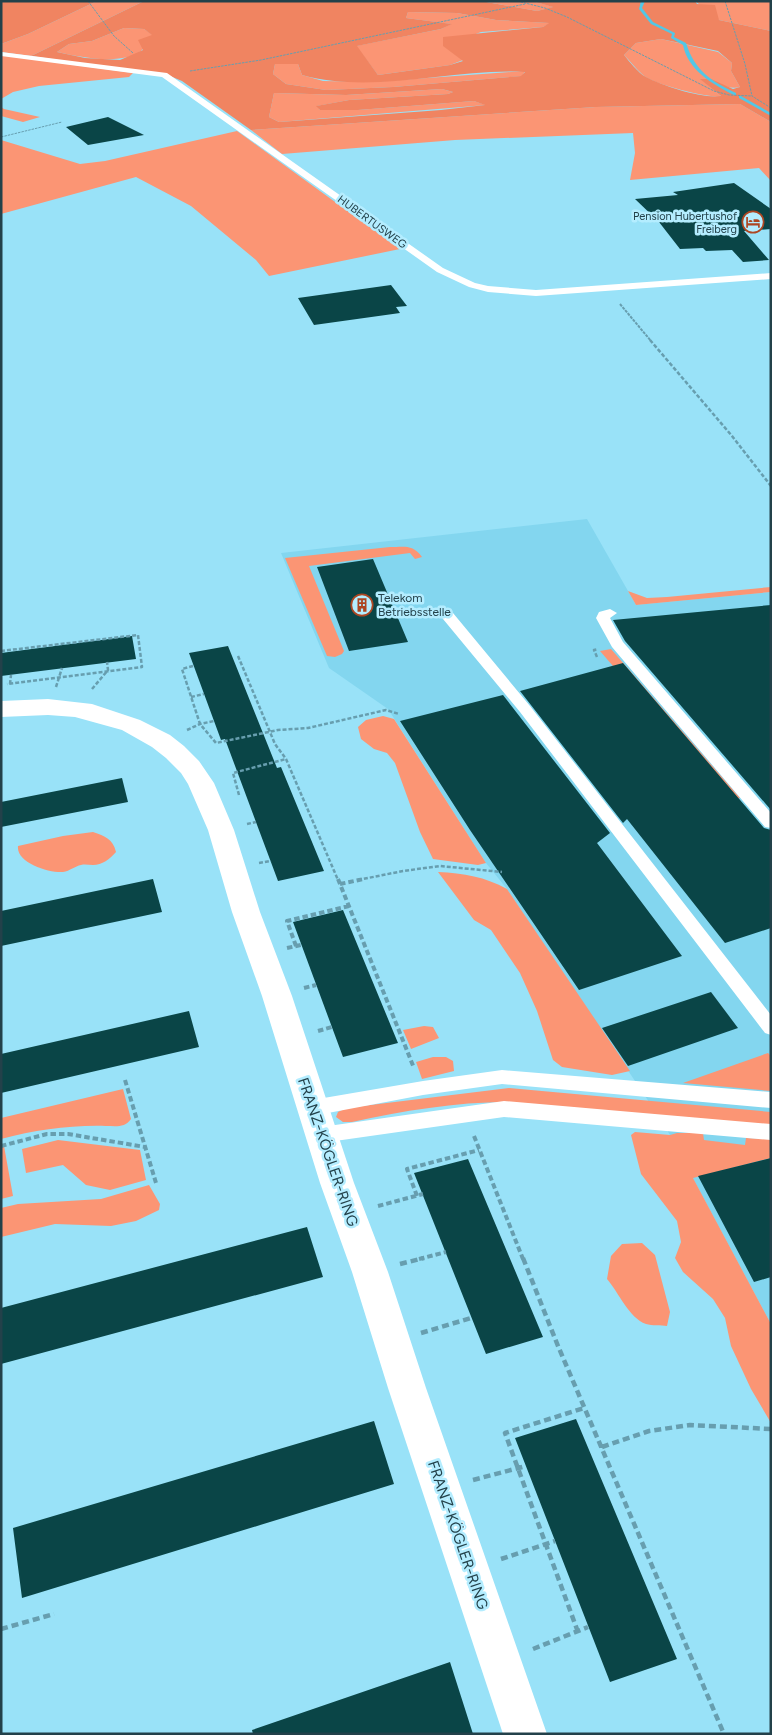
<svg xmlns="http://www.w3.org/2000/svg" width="772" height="1735" viewBox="0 0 772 1735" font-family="Figtree,sans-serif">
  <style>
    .built { fill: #83d6ef }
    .green { fill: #fb9574 }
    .forest { fill: #f08461; fill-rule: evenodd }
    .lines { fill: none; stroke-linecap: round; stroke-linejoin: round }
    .stream { fill: #52c7e6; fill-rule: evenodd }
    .building { fill: #0a4547 }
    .path-far4 { stroke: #679eaf; stroke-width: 1; stroke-dasharray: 2.5 1; stroke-linecap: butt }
    .path-far3 { stroke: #679eaf; stroke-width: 2; stroke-dasharray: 3 1; stroke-linecap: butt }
    .path-far2 { stroke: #679eaf; stroke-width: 2.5; stroke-dasharray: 4 2; stroke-linecap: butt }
    .path-far1 { stroke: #679eaf; stroke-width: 4; stroke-dasharray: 5.5 3; stroke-linecap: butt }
    .path { stroke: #679eaf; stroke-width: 4.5; stroke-dasharray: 7 4; stroke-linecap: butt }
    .service { fill: #fff; fill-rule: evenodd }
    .minor { fill: #fff; fill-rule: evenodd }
    .labels { text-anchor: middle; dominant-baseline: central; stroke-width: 5; stroke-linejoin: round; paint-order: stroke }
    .far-poi-label { font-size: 11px; fill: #23414a; stroke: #b4edff; text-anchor: end }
    .far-street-label { font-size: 11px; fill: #23414a; stroke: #b4edff }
    .poi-label { font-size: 12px; fill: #23414a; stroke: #b4edff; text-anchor: start }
    .near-street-label { font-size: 15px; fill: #23414a; stroke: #b4edff }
  </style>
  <rect width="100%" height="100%" fill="#99e2f8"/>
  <path class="built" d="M587,519L636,605L771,592V1324L665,1126L507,889L486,863L388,709L329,668L281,553Z"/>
  <path class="green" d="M97,1H144L31,56L1,52V44L28,34Z
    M481,1H532L554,7L537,11Z
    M695,1H771V31L719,20Z
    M408,12L457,13L496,20L550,23L543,27L481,32L444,46L463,60L450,65L378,75L356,46L441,29L451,24L406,18Z
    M124,28L144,29L153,35C150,39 147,45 144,48C127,67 79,57 57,52L69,44L92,41Z
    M661,39L718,52L732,63L731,71L740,87C727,91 715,79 701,79L722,97C705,97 655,85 643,75C636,69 630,61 624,55L636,43Z
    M1,55L133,73L129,77L39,86L13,92L1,99Z
    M275,64H298L302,75L323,81L372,82L525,71L522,76L393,87L326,90L286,84L273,74Z
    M442,89L453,92L448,94L349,100L317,106L320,110H358L474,101L486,105L279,122L269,117L274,93L346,95Z
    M740,104L771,122V181L759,168L630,180L635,153L633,133L455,140L282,154L251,130L596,107Z
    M1,107L4,109L40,117L23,122L1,116Z
    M237,131L400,249L269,276L256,260L191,206L136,177L1,214V140L80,164L105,161Z
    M390,547C404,547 413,544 422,557L415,559L410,553L309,566L344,651L342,654L335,657L327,656L285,558Z
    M771,587V592L636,605L628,591L647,598L667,597Z
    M611,649L740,798L730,802L600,651Z
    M383,716L394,719L486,863L478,865L433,859L420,832L395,763L387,753L374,749L361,739L358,727L366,720Z
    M93,832C105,836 113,839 116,852C110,859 102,865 93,865C89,865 85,864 81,865C75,866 70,871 63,872C49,873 16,863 18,846L63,836Z
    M438,872C464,873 485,877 507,889L630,1071L612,1075L562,1067L553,1060L537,1011L520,973L491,930L474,920Z
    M424,1026L433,1027L439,1038L411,1049L403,1030Z
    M768,1053L771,1056V1091L683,1083Z
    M433,1057H446L453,1061L454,1071L422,1079L416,1062Z
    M509,1088L771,1112V1125L507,1102C456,1102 402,1111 352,1122H343L336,1117L338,1112L346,1108Z
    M123,1089L131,1119C125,1128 116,1126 106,1126C70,1125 36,1130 1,1139V1118Z
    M635,1132L670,1135L677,1133H703L704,1140L745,1145L746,1138L771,1139V1158L693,1178L771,1324V1423L751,1389L731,1346L725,1318L713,1299L683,1272L675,1258L681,1242L677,1221L641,1174L631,1135Z
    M58,1140L140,1150L146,1180L110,1190L86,1185L63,1165L26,1173L22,1149Z
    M4,1146L13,1196L1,1199V1147Z
    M149,1185L160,1204L159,1210L136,1221L111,1226L55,1224L1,1237V1208L18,1204L101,1199Z
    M642,1243L655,1255L670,1312L667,1326C661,1325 652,1326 646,1324C629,1318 619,1293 607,1279L611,1256L622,1244Z"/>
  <path class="forest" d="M1,1H97L28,34L1,44Z
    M144,1H481L537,11L553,7L532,1H695L697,4L715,5L719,20L771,31V122L740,104L596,107L251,130L182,81L170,76L31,56ZM408,12L457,13L496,20L549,23L543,27L443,37V46L463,61L450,65L378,75L357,46L441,29L452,24L406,18ZM124,28L144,29L152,35L138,40L143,50L120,60L85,58L57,52L69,44L92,41ZM661,39L718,51L732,63L731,71L740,87L733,89L711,79H700L721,96C703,99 663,86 646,77C638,73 629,61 624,55L636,43ZM275,64H298L302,75C374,95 451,68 525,72L521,76L393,87L326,90L286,84L273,74ZM442,89L453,92L448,94L349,100L316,106L320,110H358L474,101L485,105L441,110L279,122L269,117L274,93L346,95Z"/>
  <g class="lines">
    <path class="stream" d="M641,1H645L642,8L653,22L675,33L674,37L686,43C695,71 711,81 736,93V95H734C712,84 688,70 683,45L671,38L672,34L651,24L639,9Z
      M739,96H741L771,113V116L739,98Z"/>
  </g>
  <path class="building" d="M108,117L144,135L88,145L66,127Z
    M734,183L771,209V229L744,231L769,260L743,262L732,250L706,251L703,248L680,249L659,222L635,199L678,195L673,192Z
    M391,285L407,306L396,307L400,313L314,325L298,298Z
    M373,559L408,642L349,651L317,567Z
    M771,605V810L625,641L613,620Z
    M132,636L136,659L1,676V653Z
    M228,646L277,768L281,767L324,871L278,881L225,739L221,740L189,653Z
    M623,663L764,828L771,830V928L725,943L627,819L623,823L520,691Z
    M503,695L610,833L597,843L682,956L579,990L470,830L400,721Z
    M122,778L128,802L1,827V802Z
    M153,879L162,912L1,946V911Z
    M343,910L398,1043L343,1057L293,922Z
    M711,992L738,1028L628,1066L602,1028Z
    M189,1011L199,1047L1,1093V1054Z
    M771,1158V1277L754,1282L698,1176Z
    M468,1159L543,1337L486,1354L414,1173Z
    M307,1227L323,1277L1,1364V1308Z
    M576,1419L677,1659L610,1682L515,1438Z
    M374,1421L394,1484L22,1598L13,1528Z
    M450,1662L473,1734H253L252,1730Z"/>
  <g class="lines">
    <path class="path-far4" d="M88,1L114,36L133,53
      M517,1L545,8L567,17L714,91L729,95L752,96
      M725,1L745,64L752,96L771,108
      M190,71L261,60L525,4
      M1,137L62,122"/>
    <path class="path-far3" d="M620,304L651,341"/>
    <path class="path-far2" d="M650,340L732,436L771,486
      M1,651L138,635L142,667L7,684
      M238,656L275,744L286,759L338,880
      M597,657L594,650L598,649
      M193,666L182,669L200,724L216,743L278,730L308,728L386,710L399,714
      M10,684L11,675
      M56,687L62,668
      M92,689L108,670L107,662
      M191,697L204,694
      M187,730L200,724L214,721
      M239,795L233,773L286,759
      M247,824L256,822
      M259,863L271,861
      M358,880L403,871L440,866L502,872"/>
    <path class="path-far1" d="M338,879L414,1068
      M340,884L364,879
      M296,946L287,921L349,906
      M287,948L301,945
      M304,988L316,985
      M318,1031L332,1027
      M125,1080L156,1183
      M474,1136L523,1259
      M1,1146L47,1134H68L145,1147
      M417,1196L407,1169L479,1150
      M378,1206L423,1194
      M419,1259L446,1252"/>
    <path class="path" d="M523,1258L558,1346L724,1734
      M400,1264L424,1258
      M421,1333L471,1318
      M602,1447L649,1431L690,1425L771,1429
      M473,1480L526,1466
      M501,1559L555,1541
      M1,1629L54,1614
      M578,1632L505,1433L584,1408
      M533,1649L588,1627"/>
    <path class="service" d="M1,52L167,73L443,268L475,283L488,286L536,290L771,273V279L536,296L488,292L469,287L437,272L162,77L1,56Z
      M610,609L617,613L610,618L623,642L771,813V828L765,827L612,647L596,618L599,612Z
      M448,612L453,613L530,706L771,1015V1035L765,1033L520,712L443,619L441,616L443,613Z
      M502,1070L771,1092V1108L502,1084L423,1095L312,1116L305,1113L303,1108L305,1103L312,1100L423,1081Z
      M504,1101L771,1124V1140L504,1117L321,1143L314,1141L311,1135L314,1129L321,1127Z"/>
    <path class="minor" d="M48,699L92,704L140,720L170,735L184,746L199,761L214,783L234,830L260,912L292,996L354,1183L388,1272L426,1388L547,1734H503L388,1388L352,1272L320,1183L262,996L232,912L208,830L188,784L181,773L166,758L152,747L122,730L75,717L48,715L1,717V701Z"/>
  </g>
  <defs>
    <g id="hotel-ring" transform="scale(1.125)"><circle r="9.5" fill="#b4edff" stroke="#ad4622" stroke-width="1.5"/><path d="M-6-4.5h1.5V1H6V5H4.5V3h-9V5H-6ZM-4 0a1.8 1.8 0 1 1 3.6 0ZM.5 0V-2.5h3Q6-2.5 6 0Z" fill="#ad4622"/></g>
    <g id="building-ring" transform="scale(1.125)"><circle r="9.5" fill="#b4edff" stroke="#ad4622" stroke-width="1.5"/><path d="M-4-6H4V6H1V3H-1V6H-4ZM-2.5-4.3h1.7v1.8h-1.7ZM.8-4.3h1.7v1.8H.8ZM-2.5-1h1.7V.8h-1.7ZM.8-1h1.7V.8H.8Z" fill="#ad4622"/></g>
  </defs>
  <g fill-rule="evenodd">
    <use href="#hotel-ring" x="753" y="222"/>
    <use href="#building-ring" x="362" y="605"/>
  </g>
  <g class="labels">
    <g class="far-poi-label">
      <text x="737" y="216">Pension Hubertushof<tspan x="737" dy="13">Freiberg</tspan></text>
    </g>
    <g class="far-street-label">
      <text transform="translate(372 222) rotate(36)">HUBERTUSWEG</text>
    </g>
    <g class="poi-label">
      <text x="378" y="598">Telekom<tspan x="378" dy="14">Betriebsstelle</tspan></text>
    </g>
    <g class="near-street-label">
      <text transform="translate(328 1152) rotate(71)">FRANZ-KÖGLER-RING</text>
      <text transform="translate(458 1535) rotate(71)">FRANZ-KÖGLER-RING</text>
    </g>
  </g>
  <rect width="772" height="1735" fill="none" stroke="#23414a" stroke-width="5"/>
</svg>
